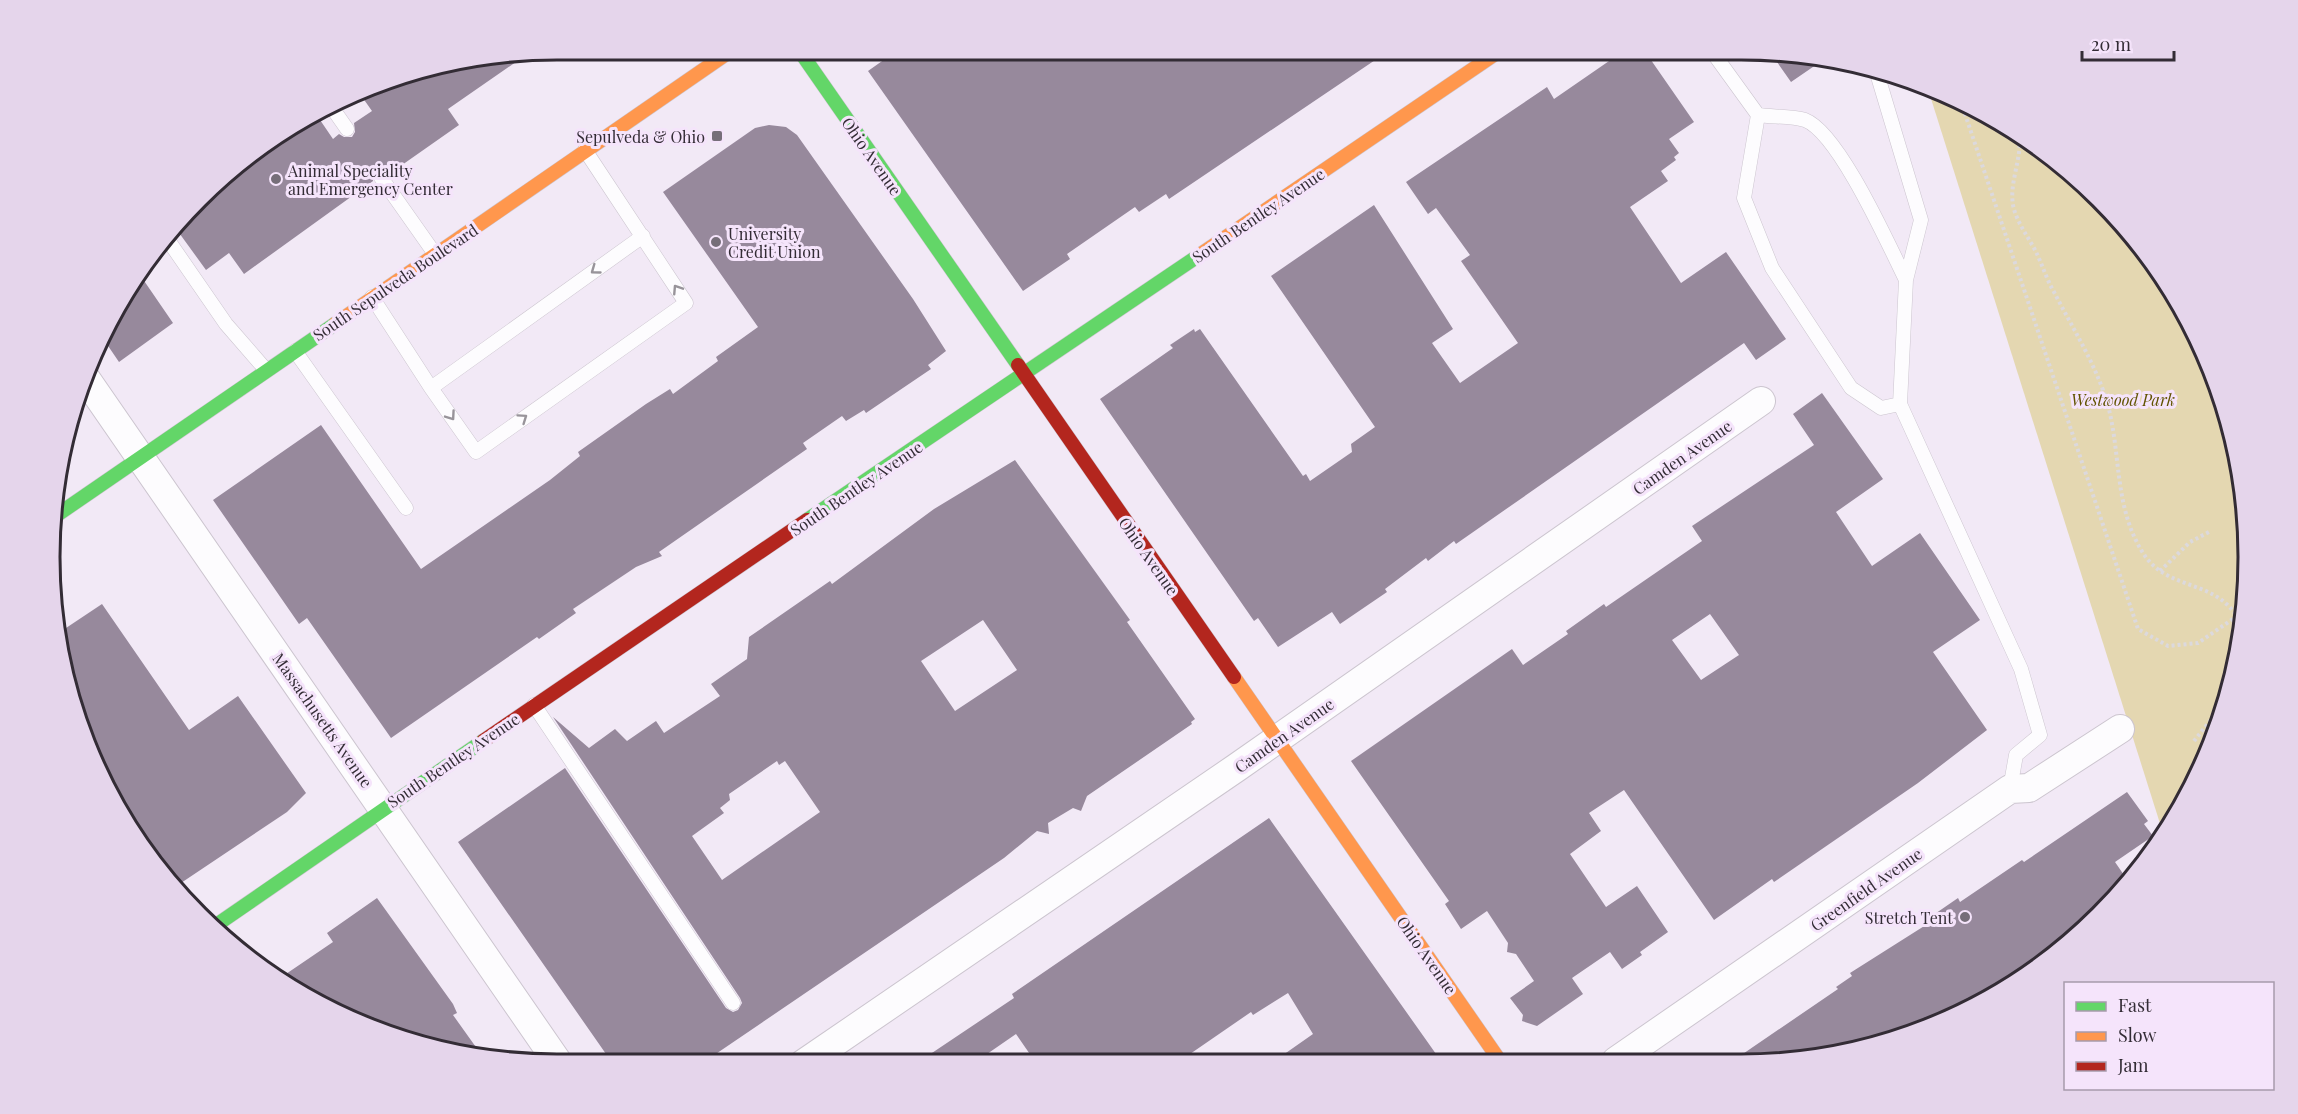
<svg xmlns="http://www.w3.org/2000/svg" width="2298" height="1114" viewBox="0 0 2298 1114" font-family="'Playfair Display',serif">
  <style>
    .green { fill: #e4d7b1 }
    .building { fill: #97899c; fill-rule: evenodd }
    .lines { fill: none; stroke-linecap: round; stroke-linejoin: round }
    .lane-casing { stroke: #ccc5cf; stroke-width: 15 }
    .street-casing { stroke: #ccc5cf; stroke-width: 30 }
    .fast-casing { stroke: #ccc5cf; stroke-width: 15 }
    .slow-casing { stroke: #ccc5cf; stroke-width: 15 }
    .jam-casing { stroke: #ccc5cf; stroke-width: 15 }
    .path { stroke: #dcd9dd; stroke-width: 4; stroke-dasharray: 3 3; stroke-linecap: butt }
    .lane { stroke: #fdfcfe; stroke-width: 14 }
    .street { stroke: #fdfcfe; stroke-width: 28 }
    .fast { stroke: #63d668; stroke-width: 14 }
    .slow { stroke: #ff974d; stroke-width: 14 }
    .jam { stroke: #b3261e; stroke-width: 14 }
    .oneway { stroke: #98949a }
    .poi-dot { fill: #766e79; stroke: #f5e4fb; stroke-width: 2 }
    .labels { text-anchor: middle; dominant-baseline: central; stroke-width: 6; stroke-linejoin: round; paint-order: stroke }
    .poi-label { font-size: 16px; fill: #332c35; stroke: #f5e4fb; text-anchor: end }
    .street-label { font-size: 16px; fill: #332c35; stroke: #f5e4fb }
    .park-label { font-size: 16px; font-style: italic; fill: #615301; stroke: #f5e4fb }
    .rim { fill: none; stroke: #332c35; stroke-width: 3 }
  </style>
  <rect width="100%" height="100%" fill="#f2e9f6"/>
  <path class="green" d="M1927,86L2023,135L2100,198L2163,275L2210,363L2239,458L2248,557L2239,656L2210,752L2163,833Z"/>
  <path class="building" d="M878,50H1390L1169,199L1166,194L1139,212L1135,207L1067,254L1070,259L1023,291L868,71L885,59Z
    M1625,50H1644L1694,122L1669,139L1679,153L1674,157L1676,160L1661,171L1668,181L1630,207L1681,283L1726,252L1786,339L1756,360L1744,343L1456,544L1454,541L1428,561L1426,558L1385,589L1387,592L1340,624L1332,612L1278,647L1258,618L1254,621L1100,399L1173,348L1170,345L1194,329L1195,332L1200,329L1303,476L1306,474L1310,481L1352,452L1351,444L1375,427L1271,276L1374,205L1453,329L1432,343L1460,383L1518,343L1461,261L1470,255L1436,208L1428,214L1406,182L1547,87L1554,99Z
    M1770,52L1791,54L1826,58L1791,82Z
    M526,55L448,109L459,125L392,172L383,168H375L372,173L373,181L244,274L229,253L206,270L177,230L248,155L318,117L333,139L339,134L344,137H352L355,132L354,123L372,111L360,94L394,77Z
    M769,125L786,127L797,135L913,299L946,351L928,365L931,369L866,413L864,410L846,421L842,416L803,443L807,449L659,552L662,556L636,567L573,609L576,613L539,639L537,637L391,738L307,618L299,624L213,500L321,425L421,569L550,480L580,456L578,452L646,404L670,389L673,394L718,361L716,357L758,327L663,192L755,128Z
    M138,272L173,323L119,362L102,337Z
    M1822,393L1883,479L1836,512L1872,566L1920,533L1980,620L1933,652L1987,730L1918,783L1774,882L1772,879L1714,920L1624,790L1589,813L1601,831L1570,854L1606,907L1637,886L1668,932L1640,952L1642,955L1622,969L1610,952L1572,978L1583,994L1537,1026L1522,1021L1523,1015L1510,998L1534,981L1516,954L1507,952L1508,943L1487,911L1461,929L1445,904L1449,901L1351,761L1512,649L1523,665L1568,634L1566,631L1604,604L1606,607L1702,541L1692,526L1814,445L1793,414ZM1710,614L1739,655L1701,680L1672,640Z
    M1015,460L1130,620L1127,622L1195,719L1191,722L1192,724L1087,796L1081,811L1073,808L1048,823L1049,834L1037,831L1004,858L701,1064H613L458,842L565,768L726,1008L733,1012L738,1010L742,1003L740,998L553,717L589,748L615,729L627,741L656,721L664,733L720,696L711,684L747,659L749,637L830,581L832,584L934,509ZM983,620L1017,670L955,711L921,661ZM777,761L779,765L785,761L820,812L722,880L692,836L724,813L720,808L730,800L729,794Z
    M102,604L189,730L238,696L306,793L287,812L175,887L154,866L102,782L57,634Z
    M2127,792L2148,821L2144,824L2153,836L2115,862L2128,881L2050,960L1936,1026L1808,1060H1734L1838,989L1836,987L1852,976L1850,973L1929,923L1926,920L1958,898L1960,902L2022,860L2024,862Z
    M1269,818L1441,1061L1273,1062L1313,1034L1288,993L1253,1015L1251,1012L1190,1054L1195,1062L1036,1063L1016,1034L974,1063H917L1014,998L1012,994Z
    M377,898L453,1004L457,1013L453,1015L483,1057L458,1055L362,1026L283,976L333,942L327,933Z"/>
  <g class="lines">
    <g class="lane-casing">
      <path id="lane" d="M1711,50L1758,115L1744,198L1772,268L1851,388L1881,408L1900,404
        M1876,70L1921,220L1906,280L1900,404L2021,669L2040,735L2016,755L2010,789
        M333,109L347,129
        M1758,115C1772,117 1792,116 1805,120C1839,133 1889,246 1906,280
        M585,150L686,303L476,452L431,388L643,236
        M380,176L435,254
        M168,240L226,324L266,370
        M372,297L431,388
        M295,351L406,508
        M534,705L733,1003"/>
    </g>
    <g class="street-casing">
      <path id="street" d="M84,376L559,1064
        M1616,1061L2010,789L2029,788L2120,729
        M803,1064L1236,768L1761,401"/>
    </g>
    <g class="fast-casing">
      <path id="fast" d="M799,50L1018,365
        M57,515L335,324
        M807,520L1201,254
        M212,928L483,741"/>
    </g>
    <g class="slow-casing">
      <path id="slow" d="M1201,254L1501,50
        M335,324L732,50
        M1234,677L1500,1061"/>
    </g>
    <g class="jam-casing">
      <path id="jam" d="M1018,365L1234,677
        M483,741L807,520"/>
    </g>
    <path class="path" d="M1961,102L2138,629L2168,646L2198,643L2243,612
      M2019,133C2023,157 2009,181 2013,205C2016,222 2030,239 2037,254C2043,267 2047,280 2054,292C2071,325 2090,355 2103,390C2123,443 2111,503 2143,553C2169,594 2218,576 2242,625
      M2160,571L2190,542L2209,532
      M2194,741L2225,702"/>
    <use href="#lane" class="lane"/>
    <use href="#street" class="street"/>
    <use href="#fast" class="fast"/>
    <use href="#slow" class="slow"/>
    <use href="#jam" class="jam"/>
  </g>
  <defs><path id="oneway-chevron" d="M-2-3.5L2.5 0L-2 3.5" fill="none" stroke-width="1.6" stroke-linecap="round" stroke-linejoin="round" transform="scale(1.5)"/></defs>
  <g class="oneway">
    <use href="#oneway-chevron" transform="translate(595 270) rotate(144)"/>
    <use href="#oneway-chevron" transform="translate(677 289) rotate(-123)"/>
    <use href="#oneway-chevron" transform="translate(451 416) rotate(55)"/>
    <use href="#oneway-chevron" transform="translate(523 418) rotate(-35)"/>
  </g>
  <g class="poi-dot">
    <rect x="711" y="130" width="12" height="12" rx="3"/>
    <circle cx="276" cy="179" r="6"/>
    <circle cx="716" cy="242" r="6"/>
    <circle cx="1965" cy="917" r="6"/>
  </g>
  <g class="labels">
    <g class="poi-label">
      <text x="705" y="136">Sepulveda &amp; Ohio</text>
      <text x="288" y="170" text-anchor="start">Animal Speciality<tspan x="288" dy="18">and Emergency Center</tspan></text>
      <text x="728" y="233" text-anchor="start">University<tspan x="728" dy="18">Credit Union</tspan></text>
      <text x="1953" y="917">Stretch Tent</text>
    </g>
    <g class="street-label">
      <text transform="translate(872 156) rotate(55)">Ohio Avenue</text>
      <text transform="translate(1258 215) rotate(-34)">South Bentley Avenue</text>
      <text transform="translate(395 282) rotate(-34)">South Sepulveda Boulevard</text>
      <text transform="translate(1682 457) rotate(-35)">Camden Avenue</text>
      <text transform="translate(856 488) rotate(-34)">South Bentley Avenue</text>
      <text transform="translate(1149 556) rotate(55)">Ohio Avenue</text>
      <text transform="translate(323 720) rotate(55)">Massachusetts Avenue</text>
      <text transform="translate(1284 735) rotate(-35)">Camden Avenue</text>
      <text transform="translate(453 760) rotate(-34)">South Bentley Avenue</text>
      <text transform="translate(1866 889) rotate(-35)">Greenfield Avenue</text>
      <text transform="translate(1427 955) rotate(55)">Ohio Avenue</text>
    </g>
    <g class="park-label">
      <text x="2123" y="399">Westwood Park</text>
    </g>
  </g>
  <path d="M0 0H2298V1114H0ZM557 60H1741A497 497 0 0 1 2238 557V557A497 497 0 0 1 1741 1054H557A497 497 0 0 1 60 557V557A497 497 0 0 1 557 60Z" fill="#e5d5eb" fill-rule="evenodd"/>
  <path class="rim" d="M557 60H1741A497 497 0 0 1 2238 557V557A497 497 0 0 1 1741 1054H557A497 497 0 0 1 60 557V557A497 497 0 0 1 557 60Z"/>
  <rect x="2064" y="982" width="210" height="108" fill="#f5e4fb" stroke="#a79aac" stroke-width="1.5"/>
  <rect x="2076" y="1002" width="30" height="9" fill="#63d668" stroke="#a79aac" stroke-width="1.5"/>
  <text x="2118" y="1012" font-size="18" fill="#332c35">Fast</text>
  <rect x="2076" y="1032" width="30" height="9" fill="#ff974d" stroke="#a79aac" stroke-width="1.5"/>
  <text x="2118" y="1042" font-size="18" fill="#332c35">Slow</text>
  <rect x="2076" y="1062" width="30" height="9" fill="#b3261e" stroke="#a79aac" stroke-width="1.5"/>
  <text x="2118" y="1072" font-size="18" fill="#332c35">Jam</text>
  <path d="M2082 51v9h92v-9" fill="none" stroke="#332c35" stroke-width="3"/>
  <text x="2091" y="51" font-size="18" fill="#332c35" stroke="#f5e4fb" stroke-width="4.5" paint-order="stroke">20 m</text>
</svg>
